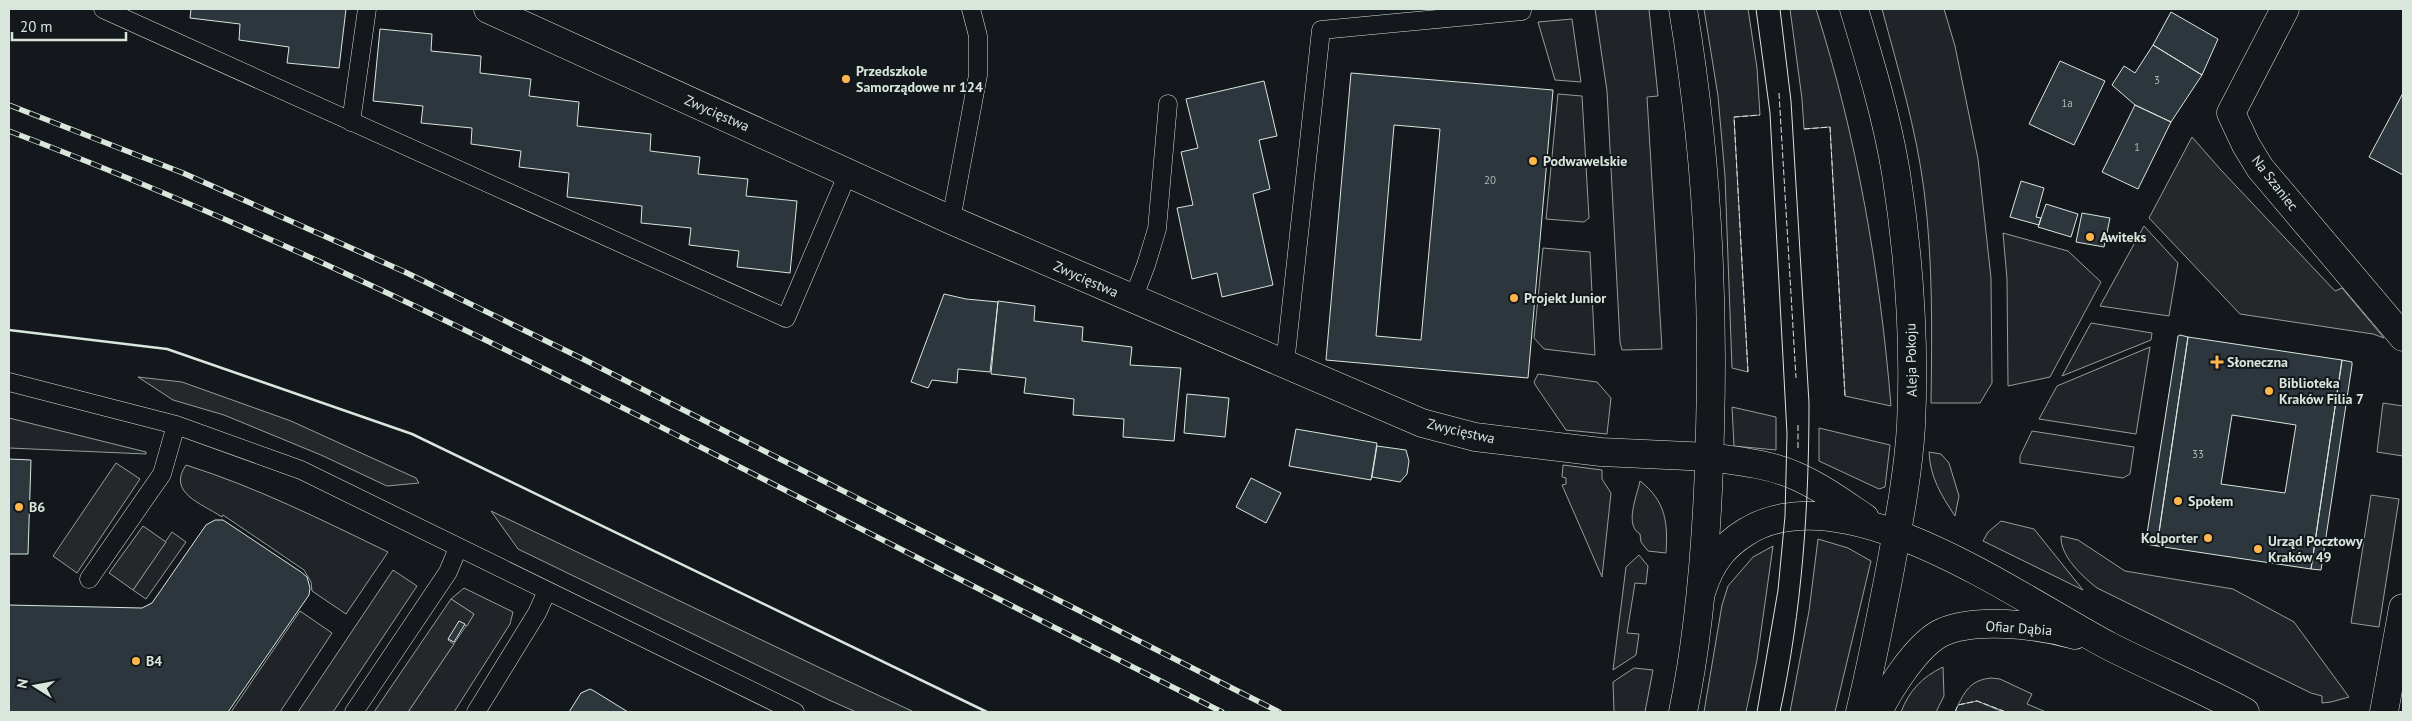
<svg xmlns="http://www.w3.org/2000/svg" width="2412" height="721" viewBox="0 0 2412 721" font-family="'PT Sans',sans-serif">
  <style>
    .green { fill: #202428; stroke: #939e99 }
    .parking { fill: #24282b; stroke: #939e99 }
    .building { fill: #2c363c; stroke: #d8e6dc; fill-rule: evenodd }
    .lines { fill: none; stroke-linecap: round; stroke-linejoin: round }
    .service-casing { stroke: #d8e6dc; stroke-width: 19 }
    .minor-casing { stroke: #d8e6dc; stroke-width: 29 }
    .tertiary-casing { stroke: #d8e6dc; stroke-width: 29 }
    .secondary-casing { stroke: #d8e6dc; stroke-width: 29 }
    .service { stroke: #14181c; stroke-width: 18 }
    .minor { stroke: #14181c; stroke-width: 28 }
    .tertiary { stroke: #14181c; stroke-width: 28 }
    .secondary { stroke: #14181c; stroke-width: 28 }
    .tram { stroke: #d8e6dc; stroke-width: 1 }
    .rail-casing { stroke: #d8e6dc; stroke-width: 5.5 }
    .rail { stroke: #14181c; stroke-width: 4; stroke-dasharray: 11; stroke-linecap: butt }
    .fence { stroke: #d8e6dc; stroke-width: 1; stroke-dasharray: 6 2.5; stroke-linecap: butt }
    .wall { stroke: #d8e6dc; stroke-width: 2.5 }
    .poi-dot { fill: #ffb74d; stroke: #14181c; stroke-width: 2 }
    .labels { text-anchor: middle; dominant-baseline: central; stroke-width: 4; stroke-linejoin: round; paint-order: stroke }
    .number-label { font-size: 11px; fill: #adbab4 }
    .poi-label { font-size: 14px; font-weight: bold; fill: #d8e6dc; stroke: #14181c; text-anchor: start }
    .street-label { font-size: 14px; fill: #d8e6dc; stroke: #14181c }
  </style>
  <rect width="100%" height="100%" fill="#14181c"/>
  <path class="green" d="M1595,9H1649L1658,96L1647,97L1662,349L1622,350L1620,342L1607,91Z
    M1704,9H1748L1757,68L1760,115L1734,117L1748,372L1732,368L1725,176L1718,96Z
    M1790,9H1816C1857,138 1880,271 1891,406L1845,396L1830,127L1804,129L1802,99Z
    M1882,9H1944L1955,46L1978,159L1991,278L1992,383L1980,403H1931C1932,332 1933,260 1924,190C1916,128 1898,69 1882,9Z
    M1572,19L1581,82L1555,80L1538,22Z
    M1558,94L1582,96L1589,218L1584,222L1546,219Z
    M2144,226L2178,263L2169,316L2100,306Z
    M2003,233L2068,251L2101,282L2050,377L2008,386L2007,279Z
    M1543,248L1590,252L1595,355L1544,349L1534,338Z
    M2091,323L2152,333L2151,340L2062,376Z
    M2150,347L2136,434L2039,419L2057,386Z
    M1538,374L1597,382L1611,398L1607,434L1566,430L1536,386L1534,382Z
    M1732,407L1776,417V450L1734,446Z
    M9,418L146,452V454L9,448Z
    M1819,428L1890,445L1885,487L1879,489L1819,461Z
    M2032,431L2134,447L2130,474L2123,478L2020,463V456Z
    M1929,452L1941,454L1949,463L1959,496L1955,516C1941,495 1930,477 1929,452Z
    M186,465C256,487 322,520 388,552L346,614L312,591L311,582L304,570L223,515L222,517C201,503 167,493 186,465Z
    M1563,465L1602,470V479L1611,493L1602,577L1562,485L1566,484V478L1562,477Z
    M1640,481C1666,501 1668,523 1666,553L1648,551L1641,542L1640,534C1624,525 1637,496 1640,481Z
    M2001,521L2034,529L2083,590L1983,541L1988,532Z
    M172,532L186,542L146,599L133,590Z
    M2061,536L2078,540L2125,571L2233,589L2294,622L2349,697L2331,702L2322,703V696L2311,693L2097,588C2082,576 2060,556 2061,536Z
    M1818,539L1848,548L1871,561L1835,712H1790L1809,611Z
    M1773,546L1757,660L1746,712H1704L1722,605L1728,586L1753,557Z
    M1639,555L1648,566L1646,584L1635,583L1627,633L1639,634L1636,655L1613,670L1626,567Z
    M464,588L513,612L510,624L454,712H408L474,614L451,599Z
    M300,611L332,633L280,712H231Z
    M1943,667L1944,696L1936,712H1901C1909,691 1922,677 1943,667Z
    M1634,668L1653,670L1645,712H1614L1613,682Z
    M1991,678L2000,679L2032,694L2027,704L2046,712H2006L1977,701L1958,705C1966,689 1972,680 1991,678Z"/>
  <path class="parking" d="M2192,137L2221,170L2335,291L2342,288L2384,338L2373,334L2240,314L2149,218Z
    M138,377L182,382L291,421L416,478L419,483L387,486L321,455L224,415L173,400Z
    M2383,403L2403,406V456L2377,452Z
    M116,463L140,479L77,573L53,556Z
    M2371,495L2399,499L2379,627L2351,623Z
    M491,511L835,675L914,712H856L829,700L518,549Z
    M143,526L166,542L133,590L109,573Z
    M393,570L417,586L333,712H298Z
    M451,599L474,614L467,626L459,622L448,640L454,644L408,712H374Z
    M1977,701L2003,712H1955L1958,705Z"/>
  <path class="building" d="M191,9H346L339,68L287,63L289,47L239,40L240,24L190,18Z
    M2171,12L2218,39L2202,75L2153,45Z
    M380,29L432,34L431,51L481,56L480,73L531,79L529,96L579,102L577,126L651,134L650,151L700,157L698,174L748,179L746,196L797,201L790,273L737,267L739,251L689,245L691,228L641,223L642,206L567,197L569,173L519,167L521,151L471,144L472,128L421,123L423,106L373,101Z
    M2153,45L2202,75L2171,122L2135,105L2112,85L2124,66L2135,73Z
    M2060,61L2105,81L2074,145L2029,124Z
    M1351,73L1553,90L1528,378L1326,360ZM1394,125L1440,129L1421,340L1376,336Z
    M1264,81L1277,136L1259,140L1270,189L1253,194L1273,285L1222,297L1217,273L1192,279L1177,208L1193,205L1181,152L1198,148L1186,99Z
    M2403,93V175L2369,157Z
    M2135,105L2171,122L2138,189L2102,172Z
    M2021,181L2044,188L2036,217L2041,218L2039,225L2010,217Z
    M2046,204L2078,214L2071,237L2038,227Z
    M2082,213L2110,218L2104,247L2076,242Z
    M944,294L966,299L998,302L990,372L958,369L957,383L932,380L928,388L911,382Z
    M998,301L1035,306L1034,321L1083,327L1082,341L1132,347L1130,365L1181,368L1174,441L1123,437L1124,419L1073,415L1074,399L1024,393L1026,378L991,374Z
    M2180,335L2188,337L2157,546L2146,544V540L2178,336Z
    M2188,337L2342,360L2311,569L2157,546ZM2232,415L2296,425L2285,493L2221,484Z
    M2342,360L2352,362V365L2321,570L2311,569Z
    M1187,394L1229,398L1225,437L1184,433Z
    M1296,429L1377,443L1371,480L1289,466Z
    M1377,446L1406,450L1409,461L1407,474L1400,482L1372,477Z
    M9,459L31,460L28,554H9Z
    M1251,478L1281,493L1266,523L1236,507Z
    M223,520L301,572L307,577L310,588L309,595L228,712H9V605L142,608L152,603L206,525L215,520Z
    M459,621L465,624L454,642L448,639Z
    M590,689L594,691L628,712H569L581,693Z"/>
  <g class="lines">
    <g class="service-casing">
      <path id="service" d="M103,9L786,318L848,173
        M351,122L367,9
        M951,220L978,75V36L971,9
        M1133,299L1146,265L1157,229L1168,104
        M1285,364L1321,30L1522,11L1521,9
        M9,382L176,425L301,470L795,712
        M89,579L162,474L176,425
        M354,712L448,572L458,548
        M476,712L537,613L547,591"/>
    </g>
    <g class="minor-casing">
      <path id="minor" d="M488,9L951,220L1422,423L1475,437L1601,452L1710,457
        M2285,9L2231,113L2246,145L2260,168L2403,337
        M2384,712L2403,608"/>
    </g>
    <g class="tertiary-casing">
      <path id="tertiary" d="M1710,457C1739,461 1769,464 1796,476C1821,487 1843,503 1865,518
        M1702,590C1710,564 1723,546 1746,532C1845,470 2021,600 2109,646C2154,669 2201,688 2245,712
        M1878,712C1890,688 1915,648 1939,634C1972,616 2040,625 2075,635"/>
    </g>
    <g class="secondary-casing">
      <path id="secondary" d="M1854,9C1870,62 1887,118 1896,173C1909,256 1915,342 1911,426C1908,476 1898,526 1889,575C1880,621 1871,667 1860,712
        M1683,712C1702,620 1708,524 1710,430C1714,289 1706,148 1683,9"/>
    </g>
    <use href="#service" class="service"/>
    <use href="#minor" class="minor"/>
    <use href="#tertiary" class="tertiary"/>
    <use href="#secondary" class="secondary"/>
    <path class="tram" d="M1756,9L1770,113L1787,434L1785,516L1778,590L1757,712
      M1780,712C1802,611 1809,507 1809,403L1791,101L1780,9"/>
    <g class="rail-casing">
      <path id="rail" d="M9,105L183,173L405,272L581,358L1279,712
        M9,131C254,224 488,339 722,458C888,543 1055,628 1222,712"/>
    </g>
    <use href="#rail" class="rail"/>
    <path class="fence" d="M1779,93L1796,378
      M1804,129L1830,127L1845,396
      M1748,372L1734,117L1760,115
      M1798,425V450
      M1955,712L1958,705L1977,701L2006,712"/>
    <path class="wall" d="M9,330L167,349L412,434L987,712"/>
  </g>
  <g class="poi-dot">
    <circle cx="846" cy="79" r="5"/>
    <circle cx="1533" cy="161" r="5"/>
    <circle cx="2090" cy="237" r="5"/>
    <circle cx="1514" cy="298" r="5"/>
    <path d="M2214.5 354.5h5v5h5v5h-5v5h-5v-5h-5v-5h5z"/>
    <circle cx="2269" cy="391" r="5"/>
    <circle cx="2178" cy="501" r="5"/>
    <circle cx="19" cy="507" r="5"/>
    <circle cx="2208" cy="538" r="5"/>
    <circle cx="2258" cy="549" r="5"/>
    <circle cx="136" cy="661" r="5"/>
  </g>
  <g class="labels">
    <g class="number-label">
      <text x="2157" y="80">3</text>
      <text x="2067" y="103">1a</text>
      <text x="2137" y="147">1</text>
      <text x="1490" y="180">20</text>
      <text x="2198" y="454">33</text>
    </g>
    <g class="poi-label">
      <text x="856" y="71">Przedszkole<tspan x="856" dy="16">Samorządowe nr 124</tspan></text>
      <text x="1543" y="161">Podwawelskie</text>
      <text x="2100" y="237">Awiteks</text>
      <text x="1524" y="298">Projekt Junior</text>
      <text x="2227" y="362">Słoneczna</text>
      <text x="2279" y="383">Biblioteka<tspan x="2279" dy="16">Kraków Filia 7</tspan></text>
      <text x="2188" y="501">Społem</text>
      <text x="29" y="507">B6</text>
      <text x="2198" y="538" text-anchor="end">Kolporter</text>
      <text x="2268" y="541">Urząd Pocztowy<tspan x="2268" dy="16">Kraków 49</tspan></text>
      <text x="146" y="661">B4</text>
    </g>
    <g class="street-label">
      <text transform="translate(717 113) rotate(24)">Zwycięstwa</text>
      <text transform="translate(2275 183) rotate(52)">Na Szaniec</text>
      <text transform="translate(1086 279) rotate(24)">Zwycięstwa</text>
      <text transform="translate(1911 360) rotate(-91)">Aleja Pokoju</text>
      <text transform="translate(1461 431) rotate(13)">Zwycięstwa</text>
      <text transform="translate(2019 628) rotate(4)">Ofiar Dąbia</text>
    </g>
  </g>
  <rect width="2412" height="721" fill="none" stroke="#d8e6dc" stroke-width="20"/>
  <g transform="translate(35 686) rotate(281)" stroke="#14181c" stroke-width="4" paint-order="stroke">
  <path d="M0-4L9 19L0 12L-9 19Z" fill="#d8e6dc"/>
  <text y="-8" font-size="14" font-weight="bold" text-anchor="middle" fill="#d8e6dc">N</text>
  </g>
  <path d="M12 32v8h114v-8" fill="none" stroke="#d8e6dc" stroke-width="2.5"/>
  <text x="20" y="32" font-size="15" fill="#d8e6dc" stroke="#14181c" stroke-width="4" paint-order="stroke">20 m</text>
</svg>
